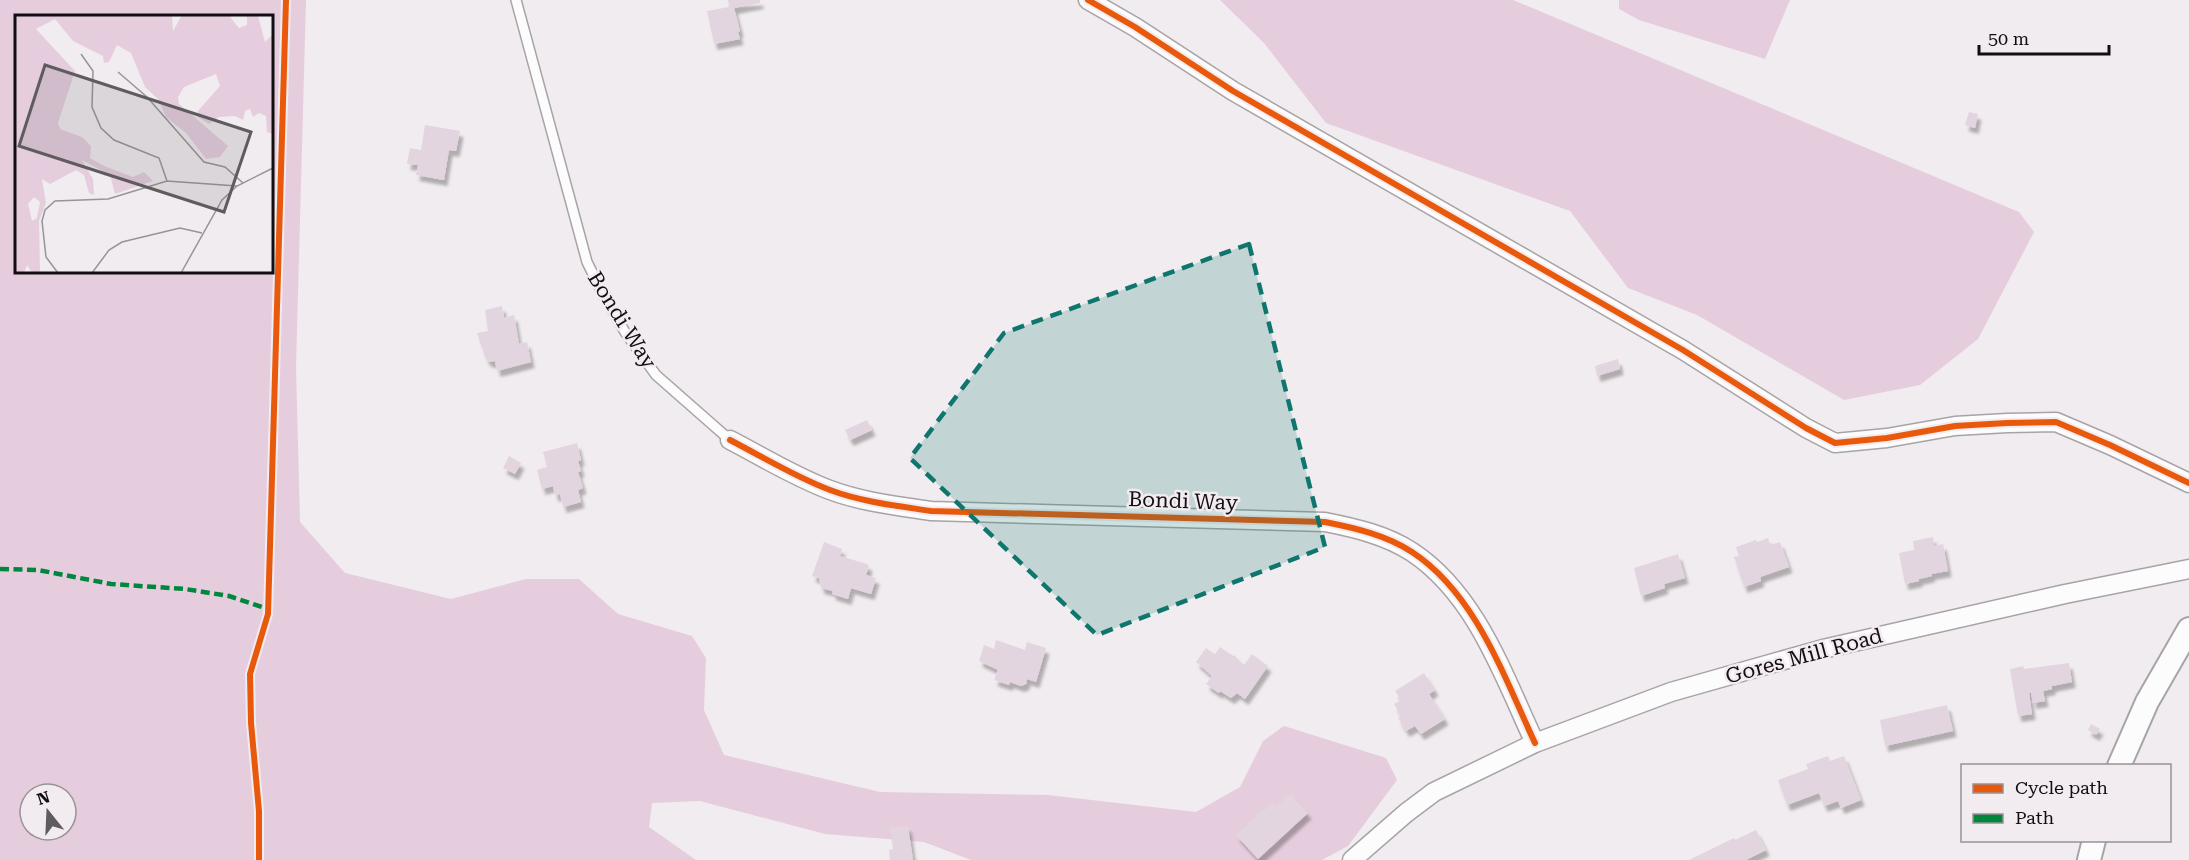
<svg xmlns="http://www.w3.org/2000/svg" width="2189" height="860" viewBox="0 0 2189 860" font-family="'Roboto Serif',serif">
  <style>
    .green { fill: #e5cdde; fill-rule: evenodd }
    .building { fill: #e3d5df; filter: url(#shadow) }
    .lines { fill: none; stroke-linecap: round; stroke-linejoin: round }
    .service-casing { stroke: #a7a3a6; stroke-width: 12 }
    .minor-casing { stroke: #a7a3a6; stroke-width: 21 }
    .tertiary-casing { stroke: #a7a3a6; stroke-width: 26 }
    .service { stroke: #fdfcfd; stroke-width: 9 }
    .minor { stroke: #fdfcfd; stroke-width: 18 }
    .tertiary { stroke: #fdfcfd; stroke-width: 22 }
    .quiet { stroke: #00873e; stroke-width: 4.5; stroke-dasharray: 9 4.5; stroke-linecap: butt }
    .cycleway-casing { stroke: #f2ebf0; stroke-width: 10 }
    .cycleway { stroke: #e8590c; stroke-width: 6 }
    .marked { fill: #0f766e; fill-opacity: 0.2; stroke: #0f766e; stroke-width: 4.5; stroke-dasharray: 12 8; stroke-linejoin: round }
    .labels { text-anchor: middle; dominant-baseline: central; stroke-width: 5; stroke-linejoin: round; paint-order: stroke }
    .street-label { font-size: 21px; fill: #110f11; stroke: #f2ebf0 }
    .inset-road { fill: none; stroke: #979496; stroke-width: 1.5 }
    .view { fill: #5f5c5f; fill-opacity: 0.15; stroke: #5f5c5f; stroke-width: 3 }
    .inset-edge { fill: none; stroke: #110f11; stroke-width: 3 }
  </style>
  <defs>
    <filter id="shadow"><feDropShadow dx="3.5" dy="6" stdDeviation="1.5" flood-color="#0004"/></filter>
  </defs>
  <rect width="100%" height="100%" fill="#f1ecef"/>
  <path class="green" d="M0,0H306L296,367L300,522L345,573L451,599L526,579H579L618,614L692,636L706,658L704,710L724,755L880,792L1048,795L1196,812L1240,787L1263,741L1284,726L1386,758L1397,780L1348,846L1322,860H971L924,842L825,834L700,801L652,803L649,827L696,860H0ZM16,16H272V272H16ZM30,794H66V830H30Z
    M1220,0H1513L2019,212L2034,232L1978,339L1920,385L1844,400L1697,315L1628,288L1570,211L1326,123L1264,43Z
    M1619,0H1790L1765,59L1639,20L1619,9Z"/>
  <path class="building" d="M728,0H760V3L734,8L740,31L738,32L740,39L714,44L707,11L729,7Z
    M1969,112L1978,114L1975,128L1965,125Z
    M425,125L460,131L456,151L449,150L444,180L416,175L418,165L407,164L410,148L421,150Z
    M502,306L504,318L514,315L519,344L527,342L531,362L497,371L495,361L490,362L486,359L477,333L488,331L485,310Z
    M1618,359L1620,369L1597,376L1595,366Z
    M867,420L872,430L850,440L845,430Z
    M577,443L581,460L578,461L581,471L578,472L583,488L578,490L581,502L563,507L560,494L555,496L553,486L542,489L537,470L547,467L543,452Z
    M509,456L521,463L515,474L503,468Z
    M1933,537L1934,546L1943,544L1948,571L1931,574L1932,576L1919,579V581L1905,584L1899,553L1914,550L1913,541Z
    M1768,538L1770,545L1780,542L1789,567L1760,577L1761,581L1744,587L1734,557L1739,556L1736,547L1756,540L1757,542Z
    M824,542L842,549L840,556L867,564L869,566L866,575L876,578L871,594L851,588L848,599L832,594L833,591L821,588L819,578L812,576Z
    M1678,554L1685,578L1664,584L1665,588L1641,596L1634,568Z
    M996,640L1025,650L1027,642L1046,648L1036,682L1027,679L1026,684L1021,686L1010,682L1009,685L994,680L998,670L979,661L984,645L994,649Z
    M1220,647L1233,656L1234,655L1244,665L1252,654L1268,666L1245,699L1237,693L1231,698L1220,691L1219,693L1206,684L1212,676L1196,662L1206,648L1215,654Z
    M2069,663L2072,682L2052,686V689L2043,691L2045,701L2033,703L2031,693H2029L2032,714L2018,716L2010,669L2023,666L2024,669Z
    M1424,673L1435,690L1429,694L1445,719L1421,734L1415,726L1406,731L1398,718L1401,716L1394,704L1401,700L1395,691Z
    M1947,705L1953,731L1885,746L1880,720Z
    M2091,724L2100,729L2096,735L2088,730Z
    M1828,756L1830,761L1844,756L1861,800L1841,808L1838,801L1824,806L1819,793L1787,805L1778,780L1808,769L1806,764Z
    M1290,794L1308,813L1258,859L1236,835L1263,809L1264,811L1273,802L1277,806Z
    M908,826L913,860H890L889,850L893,849L890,828Z
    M1756,830L1766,850L1746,860H1689L1734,838L1735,840Z"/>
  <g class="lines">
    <g class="service-casing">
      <path id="service" d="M516,0L587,262L604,296L625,332L656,375L730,440"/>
    </g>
    <g class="minor-casing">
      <path id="minor" d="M1088,0L1135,27L1233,91L1683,350L1806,428L1835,443L1887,438L1955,426L2007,423L2056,422L2110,445L2189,483
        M730,440C763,457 795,477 830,490C862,502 898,506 931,511L1325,522C1355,528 1386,535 1412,552C1476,594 1504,677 1535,743
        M1352,860L1406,813L1434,792L1535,743L1671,692L1823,649L2065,594L2189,569"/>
    </g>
    <g class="tertiary-casing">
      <path id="tertiary" d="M2119,766L2147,702L2189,629
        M2089,860L2094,840"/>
    </g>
    <use href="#service" class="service"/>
    <use href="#minor" class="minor"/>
    <use href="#tertiary" class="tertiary"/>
    <path class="quiet" d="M0,569L38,570L111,584L185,589L229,596L268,609"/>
    <g class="cycleway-casing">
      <path id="cycleway" d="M1088,0L1135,27L1233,91L1683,350L1806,428L1835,443L1887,438L1955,426L2007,423L2056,422L2110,445L2189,483
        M730,440C763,457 795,477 830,490C862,502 898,506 931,511L1325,522C1355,528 1386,535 1412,552C1476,594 1504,677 1535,743
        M259,860V811L251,723L250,674L268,614L286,0"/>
    </g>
    <use href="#cycleway" class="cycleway"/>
  </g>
  <path class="marked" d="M1249,244L1325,547L1097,635L910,458L1004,333Z"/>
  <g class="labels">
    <g class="street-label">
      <text transform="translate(622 320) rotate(58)">Bondi Way</text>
      <text transform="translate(1183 501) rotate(2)">Bondi Way</text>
      <text transform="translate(1804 656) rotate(-15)">Gores Mill Road</text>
    </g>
  </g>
  <g transform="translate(15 15)">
    <rect width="258" height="258" fill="#f1ecef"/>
    <path d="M0,0H157L158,16L167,0H220L215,2L224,13L232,10V0L243,1L250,27L258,19V119L252,117L251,101L244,98L238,102L235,94L230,96L228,105L220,101L204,102L194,109L183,102V96L205,71L201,59L169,72L163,82L164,89L213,131L205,142L191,144L171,118L151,102L143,84L130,72L116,38L102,30L94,47L89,48L88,41L58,26L40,4L21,14L60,56L43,108L45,114L67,122L76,131L75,143L89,151L118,162L129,157L138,166L100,179L95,160L67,145L78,164L79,180L74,178L69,160L61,155L35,169L27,164L31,188L24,206L25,258H17L12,250L9,258H0ZM19,182L25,187L22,203L17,206L13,189Z" fill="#e5cdde" fill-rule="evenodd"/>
    <path class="inset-road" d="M66,39L78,56L77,92L86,113L99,125L144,143L152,166M103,57L132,82L189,147L210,152L228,168M43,258L31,242L27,206L30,195L40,186L93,184L152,166L222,171M77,258L94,235L107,227L165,213L187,218M166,258L207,185L222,171L258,153"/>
    <path class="view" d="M30,50L236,117L209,197L4,131Z"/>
    <rect width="258" height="258" class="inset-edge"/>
  </g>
  <rect x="1961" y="764" width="210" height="78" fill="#f2ebf0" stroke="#989397" stroke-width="1.5"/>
  <rect x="1973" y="784" width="30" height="9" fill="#e8590c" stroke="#989397" stroke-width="1.5"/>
  <text x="2015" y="794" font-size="18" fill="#110f11">Cycle path</text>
  <rect x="1973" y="814" width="30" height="9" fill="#00873e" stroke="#989397" stroke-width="1.5"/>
  <text x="2015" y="824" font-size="18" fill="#110f11">Path</text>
  <g transform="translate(48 812) rotate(342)"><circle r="28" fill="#f2ebf0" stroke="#989397" stroke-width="1.5"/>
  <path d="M0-4.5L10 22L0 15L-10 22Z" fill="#5f5c5f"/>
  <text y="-9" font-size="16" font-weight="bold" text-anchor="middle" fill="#110f11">N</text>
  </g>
  <path d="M1979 45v9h130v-9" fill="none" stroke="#110f11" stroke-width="3"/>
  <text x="1988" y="45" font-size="18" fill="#110f11" stroke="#f2ebf0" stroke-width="4.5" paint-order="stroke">50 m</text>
</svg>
